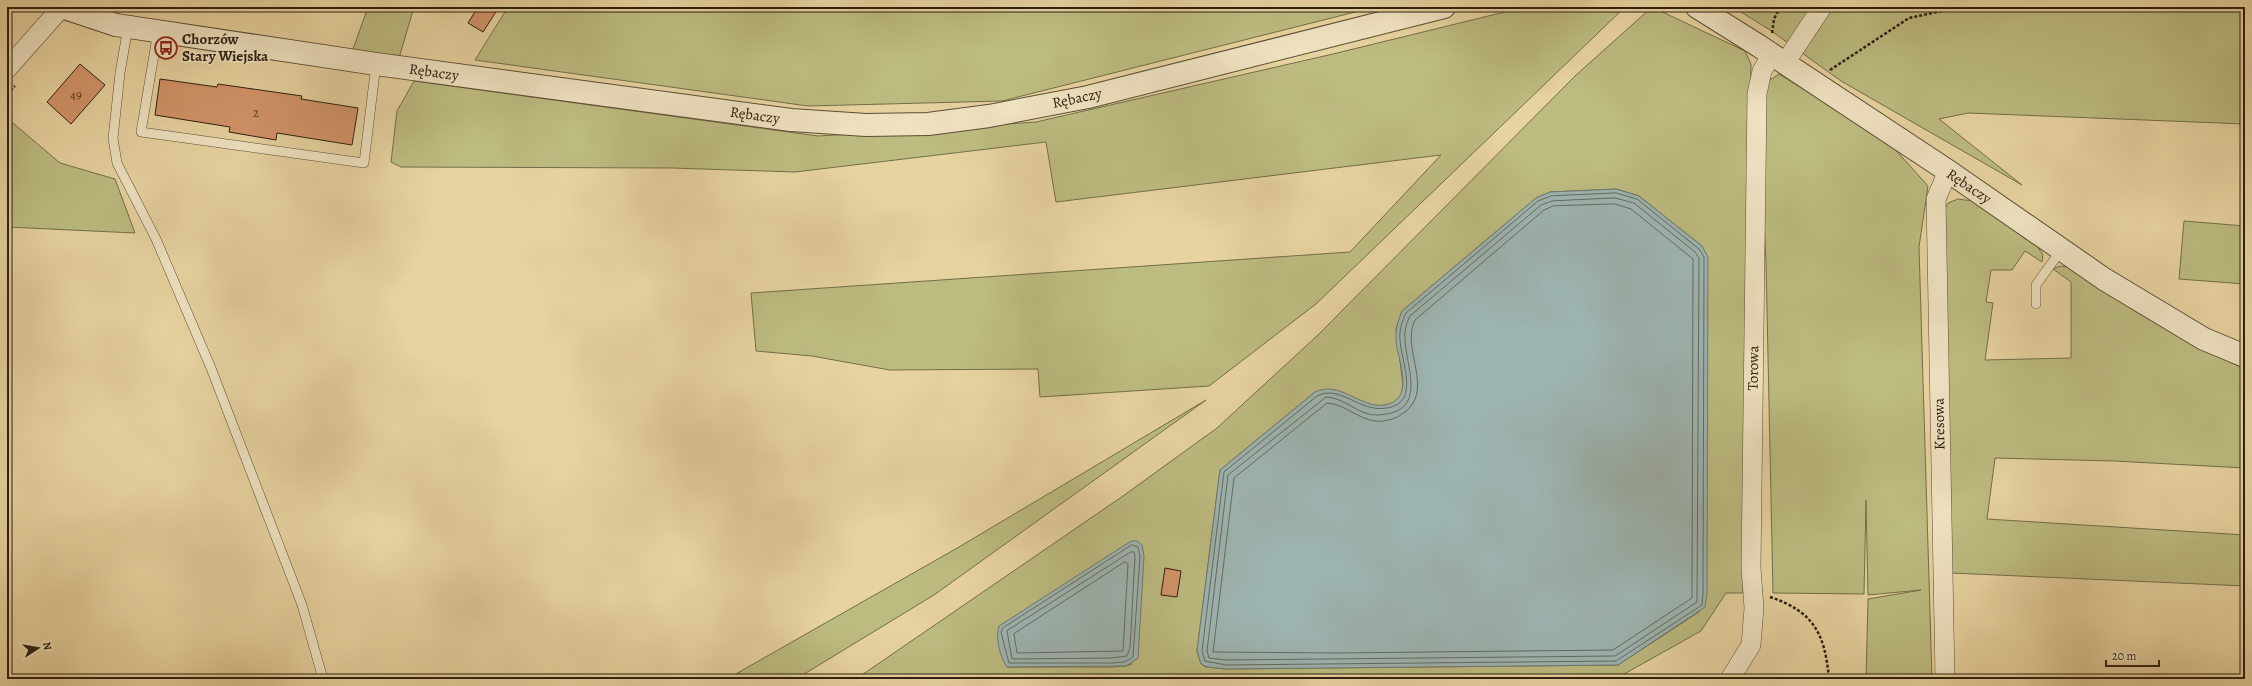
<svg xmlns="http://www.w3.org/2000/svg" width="2252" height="686" viewBox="0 0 2252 686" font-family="Alegreya,serif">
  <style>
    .green { fill: #bcbb80; stroke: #746e48; fill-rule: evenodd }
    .water { fill: #9db4b1; stroke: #707971 }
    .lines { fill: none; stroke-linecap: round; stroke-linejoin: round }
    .shore { stroke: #656a60; stroke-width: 1 }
    .building { fill: #d3946a; stroke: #2d2010 }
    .service-casing { stroke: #5c4d34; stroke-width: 10 }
    .minor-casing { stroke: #5c4d34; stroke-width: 20 }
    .tertiary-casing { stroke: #5c4d34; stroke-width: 24 }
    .path { stroke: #2d2010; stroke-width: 2.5; stroke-dasharray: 3 2; stroke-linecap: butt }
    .service { stroke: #efe2c1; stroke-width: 9 }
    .minor { stroke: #efe2c1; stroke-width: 19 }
    .tertiary { stroke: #efe2c1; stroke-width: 22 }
    .labels { text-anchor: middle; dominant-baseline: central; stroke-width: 3.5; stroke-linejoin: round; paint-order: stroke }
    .number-label { font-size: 13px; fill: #563d26 }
    .poi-label { font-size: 15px; font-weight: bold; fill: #2d2010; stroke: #efe2c1; text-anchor: start }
    .street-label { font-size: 15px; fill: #2d2010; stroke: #efe2c1 }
  </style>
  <rect width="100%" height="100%" fill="#e7d3a0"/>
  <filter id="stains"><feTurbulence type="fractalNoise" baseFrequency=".005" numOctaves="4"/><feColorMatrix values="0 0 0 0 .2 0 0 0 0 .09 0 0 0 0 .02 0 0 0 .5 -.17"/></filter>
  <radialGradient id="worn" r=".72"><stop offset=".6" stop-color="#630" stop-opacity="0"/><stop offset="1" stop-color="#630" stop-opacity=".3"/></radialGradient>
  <path class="green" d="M368,7H414L399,58L352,52Z
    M508,7H1375L1002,101L808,106L475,60Z
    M1525,7H1625L1316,304L1209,386L1040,397L1038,369L890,370L812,356L756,351L751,293L1350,252L1441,155L1056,202L1046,142L795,172L672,168L401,167L391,162L397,111L414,81L818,136L922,130L1036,122L1333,54Z
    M1652,7L1745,51L1751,64L1743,593H1726L1701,631L1617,678L1610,679H856L1123,496L1217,428L1318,335L1575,76ZM1616,189L1639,196L1702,246L1699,612L1618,665L1226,669L1206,667L1201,664L1197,651L1220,470L1315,392L1377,406L1392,404L1397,400L1401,396L1403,385L1396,329L1402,311L1536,198L1550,192ZM1132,664L1126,666L1112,667H1007Z
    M1733,7H2245V124L1968,113L1939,119L2022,185L1841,81L1770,30Z
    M1779,74L1879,135L1893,147L1928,186L1919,247L1932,679H1866L1868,599L1921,590L1868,595L1866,500L1864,594L1773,593L1766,262L1761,158L1764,92L1768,81Z
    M7,118L60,163L115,179L135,233L7,227Z
    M1958,199L1973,201L2036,244L2043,255L2042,262L2025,251L2012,270H1991L1986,302L1993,303L1985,360L2071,358V282L2053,269L2060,266L2073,268L2217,356L2245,369V468L2114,461L1995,458L1987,519L2245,535V586L1951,573L1940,218L1948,203Z
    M2184,221L2245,226V284L2179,279Z
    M1206,400L934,595L796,679H727L959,547Z"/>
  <path class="water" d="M1616,189L1639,196L1702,246L1708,257L1707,594L1705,607L1618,665L1226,669L1207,667L1201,664L1197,651L1220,470L1315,392C1341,380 1360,409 1385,405C1416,399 1398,361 1396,341C1395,330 1398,321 1402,311L1536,198L1550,192Z
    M1131,541H1137L1142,545L1144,556L1138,658L1126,666L1007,667C1000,658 995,636 999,626Z"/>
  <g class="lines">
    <path class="shore" d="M1616,193L1637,199L1699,249L1704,257L1703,593L1702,605L1616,661L1226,665L1205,661L1202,651L1224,472L1317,396C1341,384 1359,413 1387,408C1421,403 1401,361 1400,340C1399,330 1402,322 1406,313L1538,201L1551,196Z
      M1615,198L1634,203L1695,252L1699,258L1697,602L1615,656L1227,660L1209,658L1207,651L1228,475L1326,397C1344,397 1359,416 1377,415C1428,413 1407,371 1405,340C1404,331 1406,324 1410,316L1541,205L1552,201Z
      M1615,204L1631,209L1693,259L1692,598L1613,650L1336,653L1213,652L1234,478L1327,403C1345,404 1359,420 1376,421C1384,422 1396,419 1402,414C1437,392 1400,349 1415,320L1544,210L1553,206Z
      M1132,545L1138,547L1140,556L1133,657L1125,662L1112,663H1009L1001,632L1003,628Z
      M1131,552H1134L1135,557L1130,648L1127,656L1111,658L1012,659L1007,631Z
      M1125,562L1128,564L1123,651L1017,653L1014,634Z"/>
  </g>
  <path class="building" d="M478,7H499L483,32L468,23Z
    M80,64L105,85L71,124L47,102Z
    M160,79L217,87L218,84L302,96L301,99L358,108L352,145L277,133L276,140L229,132L230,127L155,115Z
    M1165,568L1181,571L1177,597L1161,595Z"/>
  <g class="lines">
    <g class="service-casing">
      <path id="service" d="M128,27L120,73L113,138L117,163L156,239L211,368L302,605L323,679
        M158,31L141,132L364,163L376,64
        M2036,304V285L2062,249"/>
    </g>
    <g class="minor-casing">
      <path id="minor" d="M1785,63L1822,7
        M7,69L62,7
        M1730,679L1751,645L1754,608L1751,568L1757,94L1762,71L1772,54
        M1945,679L1936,199L1948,171"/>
    </g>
    <g class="tertiary-casing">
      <path id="tertiary" d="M62,7L116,25L376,64L791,120L866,125L928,124L989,116L1088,97L1444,7
        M1697,7L1759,46L1948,171L2104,279L2204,339L2245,356"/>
    </g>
    <path class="path" d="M2157,7L2245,9
      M1772,33L1774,19L1780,7
      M1830,70L1909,18L1960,7
      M7,94L15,86
      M1770,597C1815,612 1825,635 1829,679"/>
    <use href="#service" class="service"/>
    <use href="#minor" class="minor"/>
    <use href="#tertiary" class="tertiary"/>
  </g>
  <defs>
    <g id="bus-ring" transform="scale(1.15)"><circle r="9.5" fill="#efe2c1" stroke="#8f2418" stroke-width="1.5"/><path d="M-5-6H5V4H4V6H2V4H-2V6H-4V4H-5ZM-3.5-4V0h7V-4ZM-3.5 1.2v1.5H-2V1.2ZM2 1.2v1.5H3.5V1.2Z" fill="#8f2418"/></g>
  </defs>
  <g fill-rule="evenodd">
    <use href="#bus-ring" x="166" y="48"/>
  </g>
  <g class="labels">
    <g class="number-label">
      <text x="76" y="94">49</text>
      <text x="256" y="112">2</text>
    </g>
    <g class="poi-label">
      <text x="182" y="39">Chorzów<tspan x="182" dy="17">Stary Wiejska</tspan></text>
    </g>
    <g class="street-label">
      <text transform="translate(434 72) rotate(8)">Rębaczy</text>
      <text transform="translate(1077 98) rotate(-12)">Rębaczy</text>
      <text transform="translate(755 115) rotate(8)">Rębaczy</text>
      <text transform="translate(1969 186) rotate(34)">Rębaczy</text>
      <text transform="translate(1753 368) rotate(-89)">Torowa</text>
      <text transform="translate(1939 424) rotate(-91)">Kresowa</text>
    </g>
  </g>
  <rect width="2252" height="686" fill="none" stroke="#e7d3a0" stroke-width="24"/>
  <rect x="8" y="8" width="2236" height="670" fill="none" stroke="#2d2010" stroke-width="2"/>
  <rect x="12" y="12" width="2228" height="662" fill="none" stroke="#2d2010"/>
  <g transform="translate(38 648) rotate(78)" stroke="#efe2c1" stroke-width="3" paint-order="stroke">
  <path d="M0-3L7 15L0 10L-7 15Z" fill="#2d2010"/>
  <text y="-6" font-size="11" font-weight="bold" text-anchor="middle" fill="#2d2010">N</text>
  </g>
  <path d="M2106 660v6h53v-6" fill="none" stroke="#2d2010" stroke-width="2"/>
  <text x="2112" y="660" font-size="12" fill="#2d2010" stroke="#efe2c1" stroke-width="3" paint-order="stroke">20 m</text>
  <rect width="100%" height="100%" filter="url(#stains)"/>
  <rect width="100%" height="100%" fill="url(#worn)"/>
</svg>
